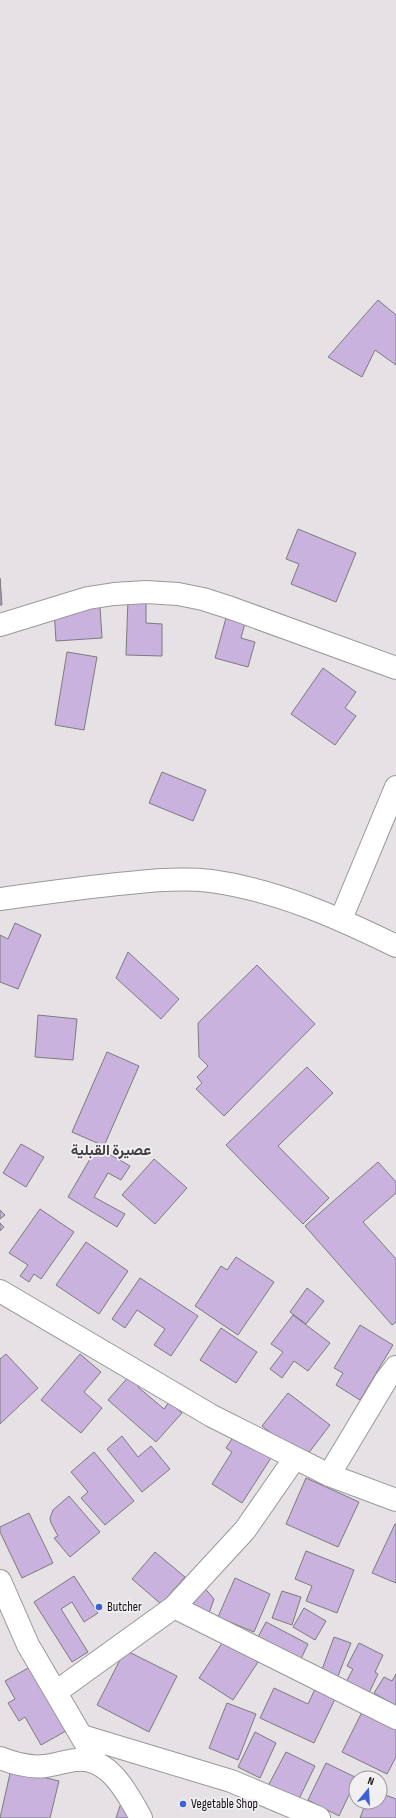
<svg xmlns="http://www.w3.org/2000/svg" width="396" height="1818" viewBox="0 0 396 1818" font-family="'Sofia Sans Condensed',Vazirmatn,sans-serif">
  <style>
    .building { fill: #cab2de; stroke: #7c7b7e }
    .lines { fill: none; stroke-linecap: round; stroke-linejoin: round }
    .minor-casing { stroke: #9b989b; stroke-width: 24 }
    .minor { stroke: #fff; stroke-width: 22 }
    .poi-dot { fill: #3963d4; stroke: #f2eff2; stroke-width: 1.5 }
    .labels { text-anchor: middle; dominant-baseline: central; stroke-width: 3.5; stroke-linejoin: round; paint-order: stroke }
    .poi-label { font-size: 13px; fill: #121112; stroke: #f2eff2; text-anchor: start }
    .quarter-label { font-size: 15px; font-weight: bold; fill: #413e41; stroke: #f2eff2 }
  </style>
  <rect width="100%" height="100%" fill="#e5e1e5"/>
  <path class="building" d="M378,300L396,315V365L375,350L362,377L328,357Z
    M298,529L356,553L336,602L291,584L299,564L286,559Z
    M0,578L2,605H0Z
    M128,599L146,600V623L162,624V656L126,655Z
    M100,607L102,638L56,641L54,609Z
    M226,618L245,623L241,638L255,642L248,667L215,658Z
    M67,652L97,657L84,730L55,725Z
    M323,668L356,692L345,708L356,716L335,745L291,714Z
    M162,772L206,790L193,821L149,803Z
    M15,923L41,935L18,989L0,982V935L8,939Z
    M128,952L179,999L161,1019L116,978Z
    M257,965L315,1024L224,1116L196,1089L202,1083L197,1077L208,1066L199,1057L198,1023Z
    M38,1015L77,1019L73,1060L35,1057Z
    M107,1052L139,1066L104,1146L72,1132Z
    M307,1067L333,1093L278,1146L329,1198L303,1224L226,1145Z
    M21,1144L44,1157L26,1187L3,1173Z
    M97,1147L130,1166L121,1180L108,1173L94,1197L125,1214L117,1227L68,1197Z
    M154,1159L187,1188L155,1224L122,1195Z
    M378,1162L396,1182V1193L363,1222L396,1259V1322L392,1325L305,1226Z
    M40,1209L74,1232L41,1279L34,1274L29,1282L20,1276L28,1265L9,1253Z
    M0,1210L5,1215L0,1219Z
    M0,1223L4,1227L0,1231Z
    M86,1242L128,1271L99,1314L56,1285Z
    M236,1257L274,1282L238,1335L195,1306L221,1266L227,1270Z
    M140,1278L198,1316L171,1356L154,1345L165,1329L137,1310L125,1328L112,1319Z
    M307,1288L324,1301L306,1324L290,1312Z
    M293,1315L330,1343L308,1371L294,1361L282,1378L270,1369L283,1352L271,1344Z
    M360,1325L393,1345L360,1400L336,1385L343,1373L334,1368Z
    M221,1328L257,1352L236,1383L200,1360Z
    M6,1354L38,1388L0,1424V1359Z
    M80,1354L101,1372L84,1392L102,1408L81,1433L41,1400Z
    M131,1374L141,1383L138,1387L164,1409L169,1402L182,1413L156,1442L108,1400Z
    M288,1393L330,1425L304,1459L262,1426Z
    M235,1434L271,1458L242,1503L212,1484L232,1452L226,1448Z
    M122,1436L138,1457L151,1446L170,1469L142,1492L107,1449Z
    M94,1452L134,1501L105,1525L81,1498L88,1492L71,1472Z
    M306,1478L359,1502L338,1547L286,1524Z
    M69,1496L100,1532L70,1557L54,1538L58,1536L51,1523L50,1518L53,1510Z
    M29,1513L53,1563L22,1578L0,1532V1527Z
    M395,1524H396V1583L372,1573Z
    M306,1551L354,1570L337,1613L306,1601L312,1586L295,1579Z
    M155,1552L185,1577L161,1604L132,1579Z
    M74,1576L98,1613L84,1622L72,1602L61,1609L88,1652L72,1662L34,1602Z
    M235,1578L270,1594L254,1632L218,1617Z
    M201,1584L214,1599L208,1616L183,1603Z
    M282,1591L301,1597L292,1625L272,1618Z
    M304,1608L326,1621L315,1640L293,1627Z
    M266,1622L308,1644L300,1661L257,1639Z
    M334,1637L351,1643L336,1681L320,1675Z
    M224,1640L258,1662L233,1700L199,1678Z
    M359,1643L383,1655L375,1672L378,1674L368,1695L345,1684L353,1669L347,1666Z
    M125,1650L177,1676L149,1732L97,1705Z
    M30,1667L66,1731L41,1745L25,1717L19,1721L8,1703L15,1699L5,1681Z
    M396,1674V1706L374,1693L384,1677L392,1681Z
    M274,1688L308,1704L315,1689L335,1699L314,1743L260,1718Z
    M227,1703L256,1714L238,1760L209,1748Z
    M363,1710L396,1727V1757L387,1774L342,1752Z
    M255,1732L276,1743L260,1778L238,1767Z
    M286,1752L315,1766L298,1801L268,1786Z
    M326,1763L357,1778L339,1816L308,1800Z
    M11,1769L59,1781L50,1818H0Z
    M380,1793L396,1799V1818H360L366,1802H380Z
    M123,1797L133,1818H116Z"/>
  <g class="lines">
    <g class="minor-casing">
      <path id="minor" d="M0,625L88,598L114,594L146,592L178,594L203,599L231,608L396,668
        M0,899C43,893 86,887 129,883C156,880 184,878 211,881C276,890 337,917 396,946
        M341,919L396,787
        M0,1291L212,1416L329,1475L396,1500
        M329,1475L386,1380L396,1367
        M0,1581L28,1645L97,1763
        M174,1607L396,1718
        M56,1692L174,1607L245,1530L295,1458
        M82,1736L231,1781L319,1818
        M0,1758C15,1764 29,1768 45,1766C55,1765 65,1761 76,1760C109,1756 128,1794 141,1818"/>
    </g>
    <use href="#minor" class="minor"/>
  </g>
  <g class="poi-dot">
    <circle cx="99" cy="1607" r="4"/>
    <circle cx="183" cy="1804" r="4"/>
  </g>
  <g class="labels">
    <g class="poi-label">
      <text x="107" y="1607">Butcher</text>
      <text x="191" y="1804">Vegetable Shop</text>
    </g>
    <g class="quarter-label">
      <text x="111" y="1150">عصيرة القبلية</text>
    </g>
  </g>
  <g transform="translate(368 1790) rotate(18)"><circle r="19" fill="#f2eff2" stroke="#989698"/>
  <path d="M0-3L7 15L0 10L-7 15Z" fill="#3963d4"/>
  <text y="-6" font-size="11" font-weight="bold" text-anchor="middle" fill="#121112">N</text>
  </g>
</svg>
